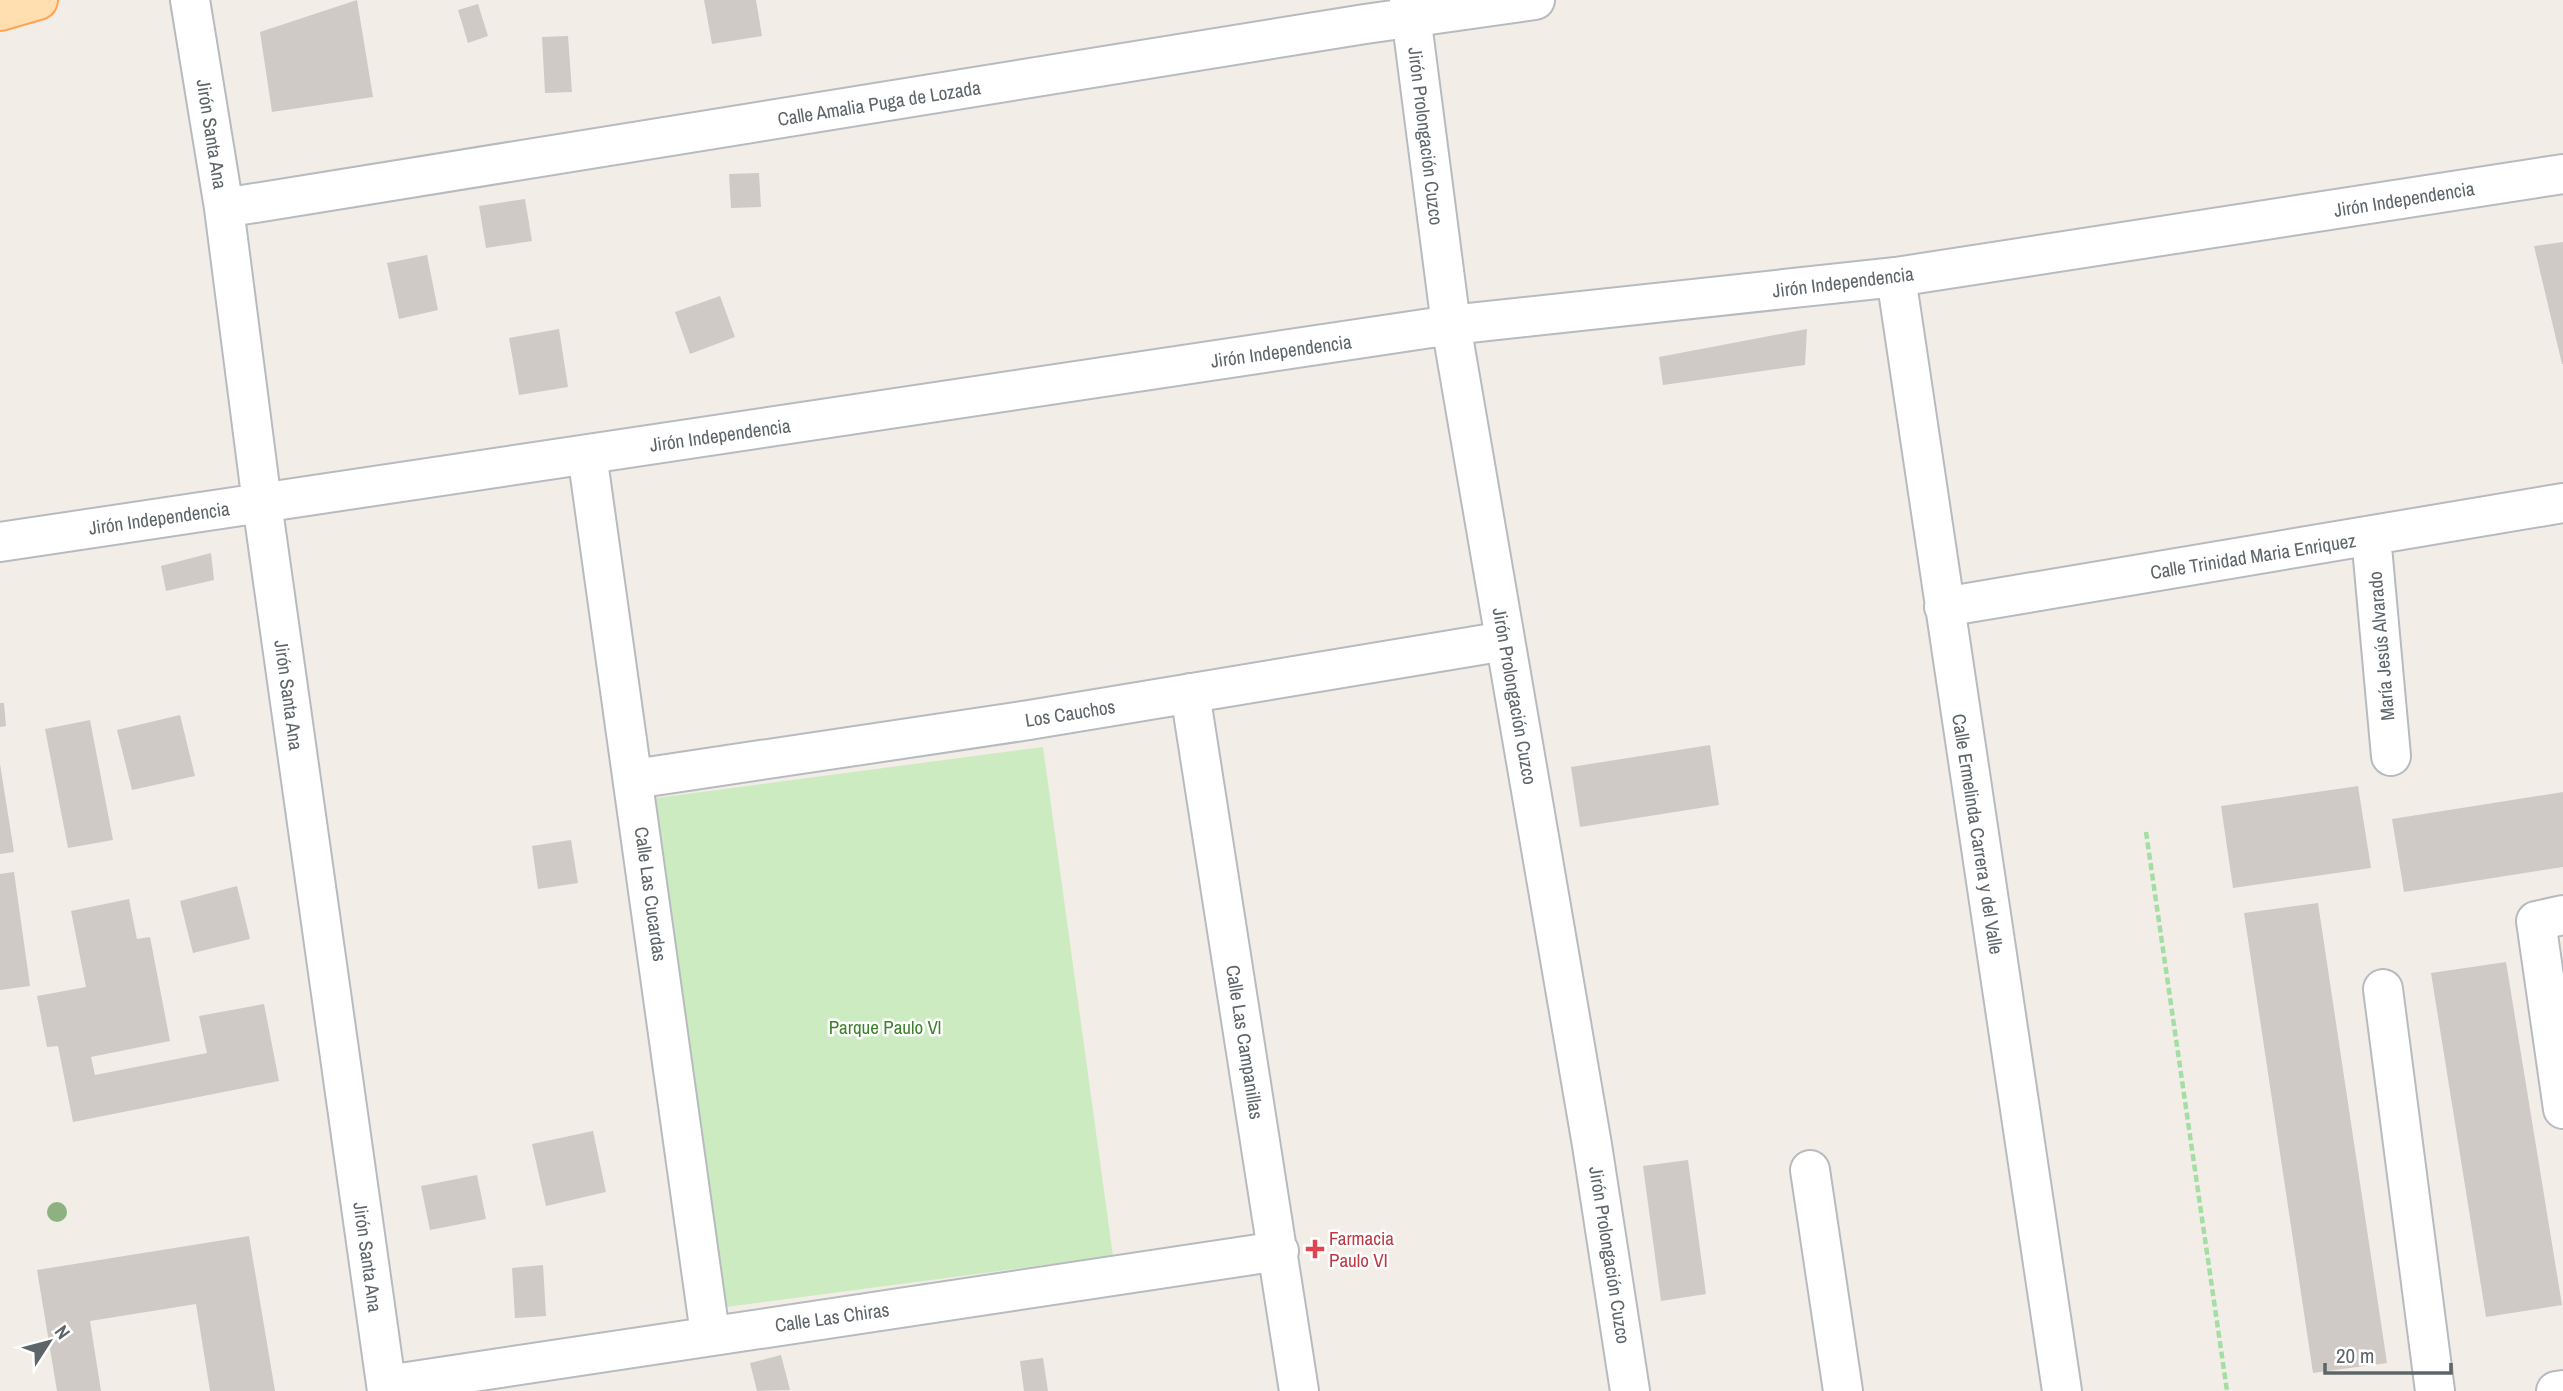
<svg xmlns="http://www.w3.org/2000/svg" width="2563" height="1391" viewBox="0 0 2563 1391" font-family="'Archivo Narrow',sans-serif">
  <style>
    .park { fill: #ccebc1 }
    .building { fill: #cfcac6 }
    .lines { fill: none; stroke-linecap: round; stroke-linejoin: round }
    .minor-casing { stroke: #b7bbbf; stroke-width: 42 }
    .major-casing { stroke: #ffa453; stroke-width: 42 }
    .path { stroke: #a3dfa4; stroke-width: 4.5; stroke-dasharray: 7 3.5; stroke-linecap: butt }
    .minor { stroke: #fff; stroke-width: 38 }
    .major { stroke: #ffdeaf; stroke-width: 38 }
    .tree { fill: #8eb27f }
    .health-dot { fill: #e0444e; stroke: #fff; stroke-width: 2.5 }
    .labels { text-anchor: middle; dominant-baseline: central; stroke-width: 5; stroke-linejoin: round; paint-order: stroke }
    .street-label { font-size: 19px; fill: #5e6569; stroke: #fff }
    .park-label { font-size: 19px; fill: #3c822a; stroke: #fff }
    .health-label { font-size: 19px; fill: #be3a42; stroke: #fff; text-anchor: start }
  </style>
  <rect width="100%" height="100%" fill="#f2ede7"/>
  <path class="park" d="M1043,747L1113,1256L726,1307L656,798Z"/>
  <path class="building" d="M357,0L373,97L272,112L260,32Z
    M704,0H756L762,36L712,44Z
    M478,4L488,36L468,43L458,10Z
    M568,36L572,92L545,93L542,37Z
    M759,173L761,207L731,208L729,174Z
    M525,199L532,241L486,248L479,206Z
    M2563,242V364H2562L2534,246Z
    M427,255L438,310L399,319L387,263Z
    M720,296L735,337L690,354L675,312Z
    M559,329L568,387L519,395L509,338Z
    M1807,329L1805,365L1663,385L1659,357Z
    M211,553L214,580L166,591L161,566Z
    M0,703H4L6,726L0,727Z
    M180,715L195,776L132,790L117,730Z
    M90,720L113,840L68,848L45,729Z
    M1710,745L1719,805L1580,827L1571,767Z
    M0,764L14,852L0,854Z
    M2358,786L2371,868L2233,888L2221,806Z
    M2563,792V867L2404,892L2392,819Z
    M571,840L578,883L538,889L532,846Z
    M14,872L30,986L0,990V874Z
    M237,886L250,939L193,953L180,901Z
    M129,899L137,939L150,937L170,1041L91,1057L95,1075L207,1053L199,1016L264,1004L279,1081L73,1122L58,1046L47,1047L37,996L86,987L71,911Z
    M2318,903L2387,1363L2313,1373L2244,913Z
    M2506,962L2562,1305L2486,1317L2431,973Z
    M593,1131L606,1192L546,1206L532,1144Z
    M1688,1160L1706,1294L1661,1301L1643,1166Z
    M477,1175L486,1219L430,1230L421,1186Z
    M249,1236L275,1391H210L196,1304L90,1321L101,1391H57L37,1270Z
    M543,1265L546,1316L515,1318L512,1268Z
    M781,1355L790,1390L757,1391L750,1363Z
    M1043,1358L1048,1391H1024L1020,1361Z"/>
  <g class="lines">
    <g class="minor-casing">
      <path id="minor" d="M190,0L224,208L262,503L387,1391
        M1409,0L1451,325L1592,1145L1630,1391
        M224,208L1365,24L1535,0
        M1896,277L2062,1391
        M587,454L710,1334
        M2371,536L2391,756
        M0,542L1451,325L1896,277L2563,174
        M1944,607L2563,503
        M1190,693L1299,1391
        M634,779L1029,720L1505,641
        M2563,915L2536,921L2563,1109
        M2383,989L2435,1391
        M1810,1170L1843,1391
        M387,1385L1279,1251
        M2556,1391L2563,1390"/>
    </g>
    <g class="major-casing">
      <path id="major" d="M0,11L38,0"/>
    </g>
    <path class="path" d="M2146,832L2227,1391"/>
    <use href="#minor" class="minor"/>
    <use href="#major" class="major"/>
  </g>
  <circle class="tree" cx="57" cy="1212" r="10"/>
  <path class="health-dot" d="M1311.5 1238.5h7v7h7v7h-7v7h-7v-7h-7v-7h7z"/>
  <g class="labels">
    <g class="street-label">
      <text transform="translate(879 103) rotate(-9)">Calle Amalia Puga de Lozada</text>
      <text transform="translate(212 134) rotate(81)">Jirón Santa Ana</text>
      <text transform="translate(1426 136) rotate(83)">Jirón Prolongación Cuzco</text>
      <text transform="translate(2404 199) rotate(-9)">Jirón Independencia</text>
      <text transform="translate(1843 282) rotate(-7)">Jirón Independencia</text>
      <text transform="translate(1281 351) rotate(-8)">Jirón Independencia</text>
      <text transform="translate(720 435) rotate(-8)">Jirón Independencia</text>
      <text transform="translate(159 518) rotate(-8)">Jirón Independencia</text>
      <text transform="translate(2253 556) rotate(-9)">Calle Trinidad Maria Enriquez</text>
      <text transform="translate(2381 646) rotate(-95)">María Jesús Alvarado</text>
      <text transform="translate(289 695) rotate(82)">Jirón Santa Ana</text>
      <text transform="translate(1515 696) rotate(80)">Jirón Prolongación Cuzco</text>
      <text transform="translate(1070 713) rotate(-9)">Los Cauchos</text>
      <text transform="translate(1978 834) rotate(81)">Calle Ermelinda Carrera y del Valle</text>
      <text transform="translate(651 894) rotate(82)">Calle Las Cucardas</text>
      <text transform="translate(1245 1042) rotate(81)">Calle Las Campanillas</text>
      <text transform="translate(1610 1255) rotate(81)">Jirón Prolongación Cuzco</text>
      <text transform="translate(368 1257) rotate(82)">Jirón Santa Ana</text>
      <text transform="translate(832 1317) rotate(-8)">Calle Las Chiras</text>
    </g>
    <g class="park-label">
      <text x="885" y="1027">Parque Paulo Vl</text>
    </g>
    <g class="health-label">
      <text x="1329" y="1238">Farmacia<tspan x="1329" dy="22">Paulo VI</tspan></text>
    </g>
  </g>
  <g transform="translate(49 1342) rotate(54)" stroke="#ffffff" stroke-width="5" paint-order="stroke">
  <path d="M0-5L12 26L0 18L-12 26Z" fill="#5e6569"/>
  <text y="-10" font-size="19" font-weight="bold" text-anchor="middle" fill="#5e6569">N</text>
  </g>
  <path d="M2325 1363v10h126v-10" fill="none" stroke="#5e6569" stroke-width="3.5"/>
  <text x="2336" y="1363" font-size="21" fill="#5e6569" stroke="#ffffff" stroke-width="5" paint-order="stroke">20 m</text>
</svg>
